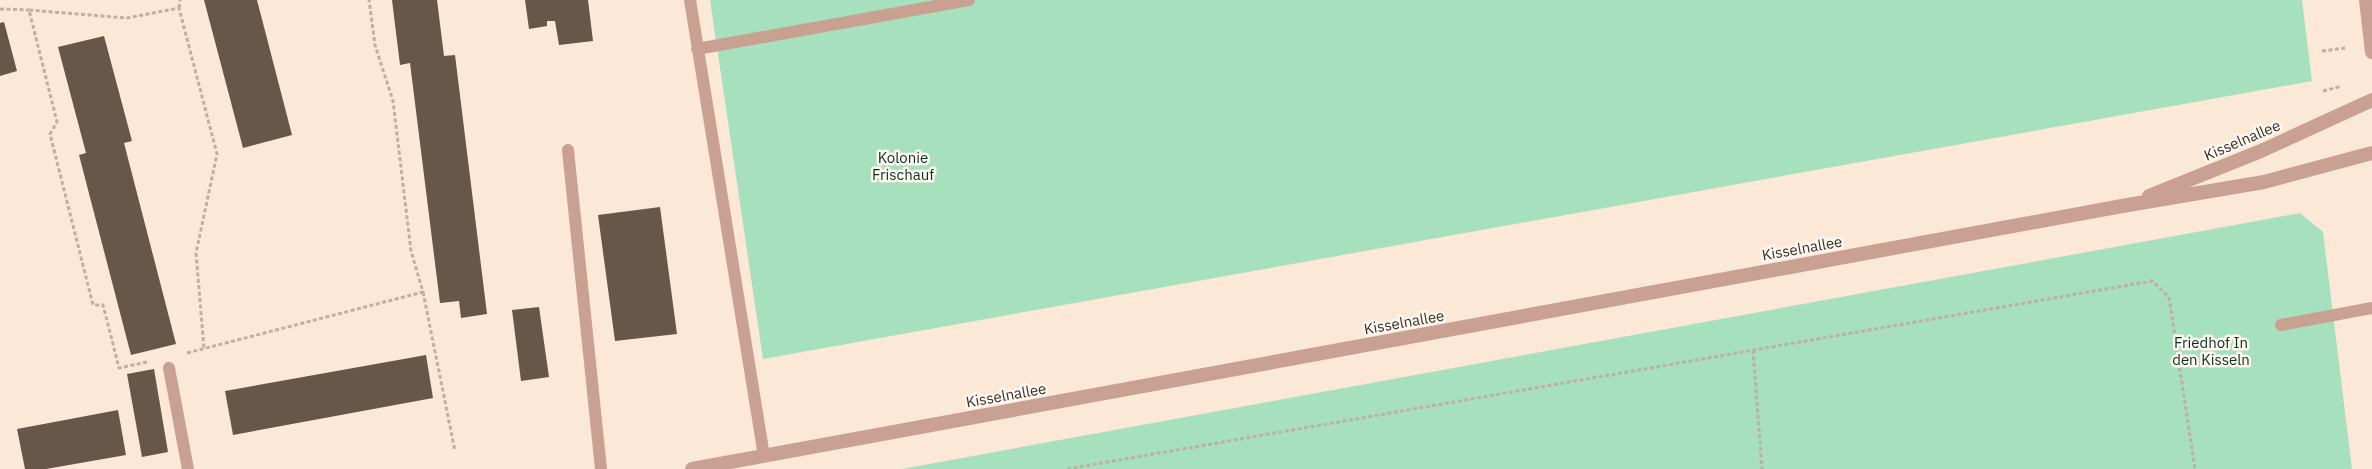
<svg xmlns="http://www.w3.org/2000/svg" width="2372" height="469" viewBox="0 0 2372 469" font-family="'IBM Plex Sans',sans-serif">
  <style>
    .green { fill: #a7e0bd }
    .building { fill: #685748 }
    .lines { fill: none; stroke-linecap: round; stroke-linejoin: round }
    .path { stroke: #bfb0a1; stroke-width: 3; stroke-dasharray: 4 2.5; stroke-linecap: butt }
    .service { stroke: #c9a192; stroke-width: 12 }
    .tertiary { stroke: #c9a192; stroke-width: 14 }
    .labels { text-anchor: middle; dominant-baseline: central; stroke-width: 5; stroke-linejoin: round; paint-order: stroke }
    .street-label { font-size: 15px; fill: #39322b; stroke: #fff7f0 }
    .park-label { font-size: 15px; fill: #08331e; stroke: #fff7f0 }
  </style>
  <rect width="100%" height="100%" fill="#fbe8d6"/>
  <path class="green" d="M710,0H2302L2312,81L763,359Z
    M2300,213L2323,232L2352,469H902Z"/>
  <path class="building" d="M204,0H257L292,135L243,148Z
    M392,0H437L444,56L455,55L487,314L461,318L459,301L440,303L410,63L400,65Z
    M525,0H588L593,41L559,45L555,21H547V26L529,29Z
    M4,22L17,71L0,76V23Z
    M104,36L132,141L124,143L176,344L131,355L79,155L86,153L58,47Z
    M660,207L677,334L615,341L598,215Z
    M539,307L549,377L521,381L512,310Z
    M426,355L433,398L233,435L225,391Z
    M154,369L168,452L142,457L127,374Z
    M118,410L126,455L46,469H25L17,429Z"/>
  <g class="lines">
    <path class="path" d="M179,8L180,0
      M0,9L29,10
      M2322,51L2345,48
      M2323,91L2342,86
      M423,292L455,451
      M1753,350L1762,469
      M187,353L423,292L411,251L393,101L375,45L369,0
      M147,362L119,368L103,305H93L50,134L57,122L29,10L127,18L179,8L217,154L196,253L204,349
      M1067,469L2152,281L2169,297L2195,469"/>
    <path class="service" d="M690,0L764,456
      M697,49L969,0
      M568,150L601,469
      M2281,325L2372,308
      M169,368L188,469"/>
    <path class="tertiary" d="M2366,0L2372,52
      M2149,196L2261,151L2372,100
      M692,469L2122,206L2264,182L2372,153"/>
  </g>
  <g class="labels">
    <g class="street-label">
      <text transform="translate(2242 140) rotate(-23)">Kisselnallee</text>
      <text transform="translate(1802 248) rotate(-10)">Kisselnallee</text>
      <text transform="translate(1404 322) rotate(-10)">Kisselnallee</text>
      <text transform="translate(1006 395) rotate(-10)">Kisselnallee</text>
    </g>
    <g class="park-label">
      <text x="903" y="157">Kolonie<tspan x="903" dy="17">Frischauf</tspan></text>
      <text x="2211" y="342">Friedhof In<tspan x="2211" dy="17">den Kisseln</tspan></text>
    </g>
  </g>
</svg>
